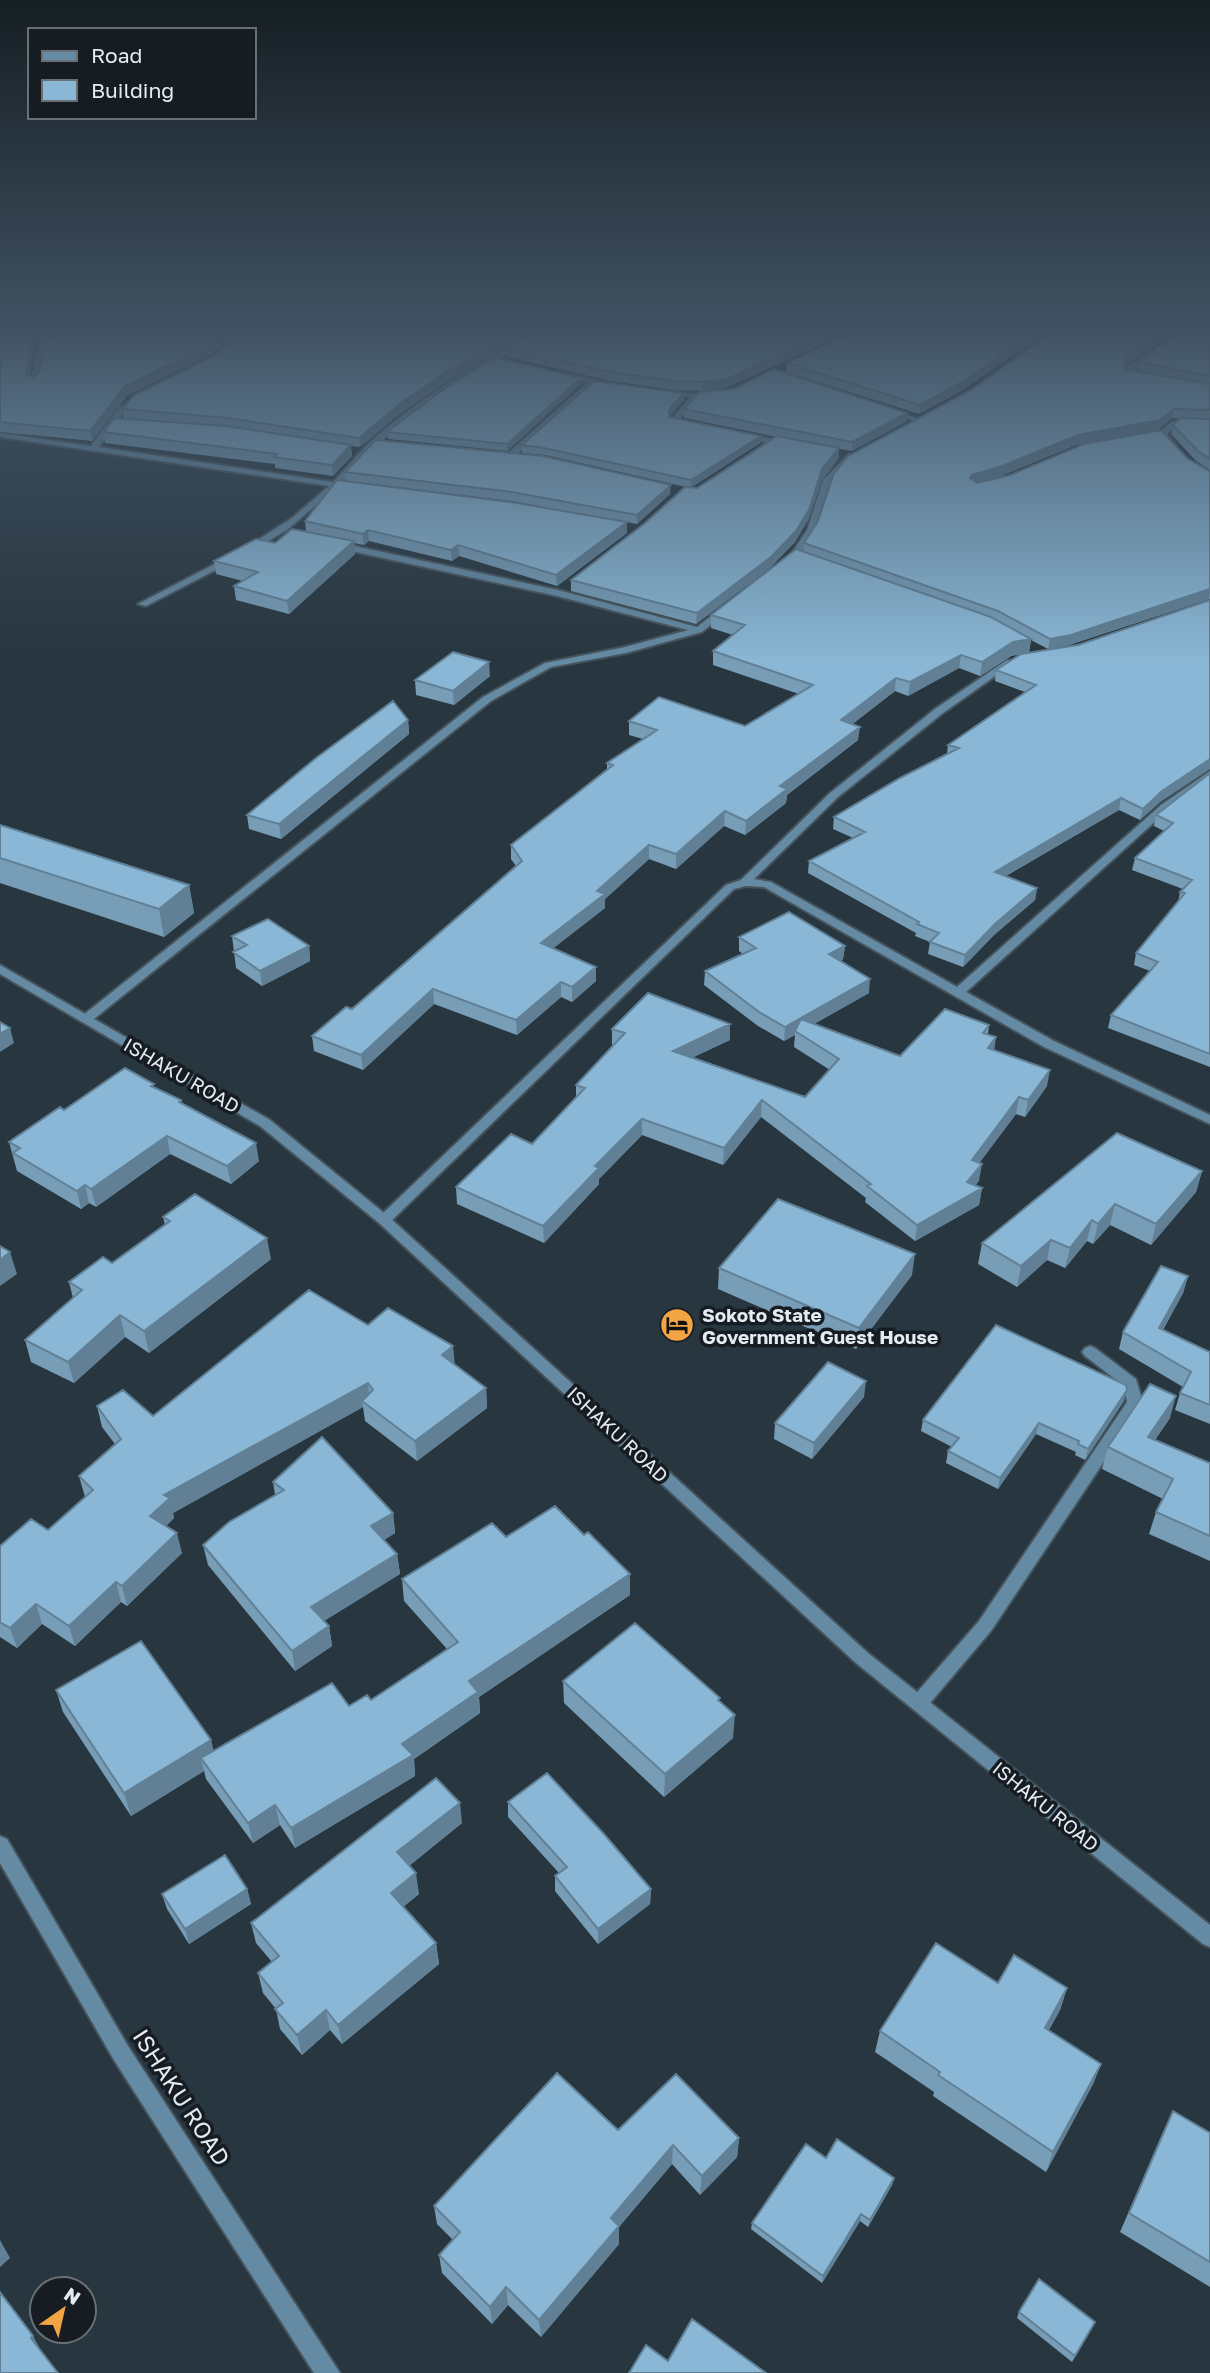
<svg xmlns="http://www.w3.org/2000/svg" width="1210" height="2373" viewBox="0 0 1210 2373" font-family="'Golos Text',sans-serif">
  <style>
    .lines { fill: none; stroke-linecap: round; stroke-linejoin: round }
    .service-casing { stroke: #45535c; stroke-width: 4 }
    .minor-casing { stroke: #45535c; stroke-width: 4 }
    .tertiary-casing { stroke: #45535c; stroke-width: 4 }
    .service { fill: #658aa3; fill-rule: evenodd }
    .minor { fill: #658aa3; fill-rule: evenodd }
    .tertiary { fill: #658aa3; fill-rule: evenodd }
    .wall { fill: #779db7 }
    .shaded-wall { fill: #618095 }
    .building { fill: #8ab7d5; stroke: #618095; stroke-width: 2 }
    .labels { text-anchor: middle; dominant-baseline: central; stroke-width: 7; stroke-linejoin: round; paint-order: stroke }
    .street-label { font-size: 19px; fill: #e3ecf2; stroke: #161c21 }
    .poi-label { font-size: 19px; font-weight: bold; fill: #e3ecf2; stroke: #161c21; text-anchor: start }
    .near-street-label { font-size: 23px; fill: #e3ecf2; stroke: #161c21 }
  </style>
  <rect width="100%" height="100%" fill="#27363f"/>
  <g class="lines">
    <g class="service-casing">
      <path id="service" d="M1090,1346L1095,1348L1136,1379L1143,1403L991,1631L925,1709L919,1711L913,1709L910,1703L913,1697L979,1621L1127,1402L1124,1386L1085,1356L1082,1352L1085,1348Z"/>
    </g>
    <g class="minor-casing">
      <path id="minor" d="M44,330H61L45,334L47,345L38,382L34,384L30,382L39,345L38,335L0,341V337Z
        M221,330H229L233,348L217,359L213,357L225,347Z
        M540,330H549L481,369L417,411L372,449L342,483L355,485V489L337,487L287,530L250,552L246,549L247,547L292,518L329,486L0,437V433L91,446L117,410L136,395L140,397L139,399L123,414L99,447L333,482C346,469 357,454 370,442C421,396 480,362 540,330Z
        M1150,351L1157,353L1131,372L1141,376V380L1124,376V369Z
        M559,372L615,384L611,386L595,383L514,457H508V453L588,382L559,376Z
        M662,391L711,395L715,397L711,399L697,398L679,420L693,423V427H690L670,421L690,397L661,393Z
        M887,409L923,420L919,422L887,413Z
        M1172,421L1210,422V426L1177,425L1167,434L1176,445L1172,447L1158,434Z
        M744,434L789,442L793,444L789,446L741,438V434Z
        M849,454L856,456C848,465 835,473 830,484C816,516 817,540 788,566H782V562L791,554L807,530L823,480Z
        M336,542L558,590L697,627L721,608L729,610L702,632L626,653L551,667L491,701L90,1022H82L80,1019L82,1016L483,697L545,663L625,647L688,630L557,596L333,547L332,545Z
        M232,555L237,558L235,560L146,606L138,604Z
        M1007,660L1015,662L943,713L838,797L754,879L771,882L957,987L1161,805L1210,771V779L1169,809L966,992L1054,1041L1210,1115V1124L1044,1047L764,887L746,886L734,889L389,1223H379L377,1220L379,1217L726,885L741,880L830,793L935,709Z
        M0,1836L7,1839L128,2046L340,2373H314L114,2060L0,1863Z"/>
    </g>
    <g class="tertiary-casing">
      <path id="tertiary" d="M0,965L270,1120L389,1217L868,1653L1210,1925V1947L1203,1944L856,1663L379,1223L260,1126L0,974Z"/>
    </g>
    <use href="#service" class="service"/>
    <use href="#minor" class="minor"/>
    <use href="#tertiary" class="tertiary"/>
  </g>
  <path class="wall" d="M0,330H34L36,338L29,375L33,377L221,337L222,346L212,354L127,396L92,441L0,432Z
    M537,330L726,388L703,391L674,390L611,381L507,357V348Z
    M1210,330V470L1196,461L1171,434L1173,425L1179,419L1172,418L1158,430L1076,445L1001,476L977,483L1188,459L1210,471V599L1069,645L1048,649L1031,640L1029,652L1159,803L1140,820L1119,810L1006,876L1037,888L1035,900L994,935L963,967L928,954L930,942L915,936L916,933L808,873L809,861L853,838L833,829L834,817L947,754L948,745L1025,692L995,681L996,670L1020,654L1011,656L980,676L959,668L908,696L895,691L852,724L858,740L787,795L786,803L745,835L724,826L676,869L649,859L605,899V908L553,948L596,981L572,1002L561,997L517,1035L434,1004L363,1070L314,1051L312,1036L352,1009L516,866L511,859V845L607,770V763L643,739L629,735V721L745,726L799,694L713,665V651L733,635L711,628V615L803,552L804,543L971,390L1124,366V369L1137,371L1139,362Z
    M233,343L446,382L401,413L360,447L351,446L352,456L333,476L275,468V464L105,443L104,432L124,419L123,409L219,353Z
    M787,363L961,391L919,414L786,372Z
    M581,384L507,451L388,439L387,432Z
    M684,400L669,417L761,436L760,443L692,487L697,488L777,437L684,418V409L907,413L906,422L852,451L839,449V458L822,480L808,520L795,542L770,568L696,624L571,591V580L645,523L686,487L545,455L522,453V445Z
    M345,472L670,494L637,524L627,522V533L557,586L459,556L452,561L369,541L364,545L354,543L355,554L289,614L236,600L234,586L243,581L216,574L214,561L275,543L306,531L305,521L579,514L512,501L346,481Z
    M490,676L454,705L416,695L415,680Z
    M408,720L409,734L281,839L249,829L247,815Z
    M1210,773V1067L1108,1028L1111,1015L1150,971L1134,965L1136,953L1178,903L1180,892L1183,889L1132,870L1135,858L1164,831L1154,826L1156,815Z
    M0,825L189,885L194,913L164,937L0,883Z
    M232,936L309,946L310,961L262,986L236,968Z
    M739,937L845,946L843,959L841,961L869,993L814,1024L900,1056L989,1025L988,1034L994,1050L1047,1086L1025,1117L1016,1114L979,1163V1181L975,1185L982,1188L979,1205L915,1241L865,1202L866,1198L761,1117L723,1165L642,1135L599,1179V1184L544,1243L457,1204L456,1187L532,1144L576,1097V1085L613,1045H612V1029L730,1024V1040L693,1057L805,1097L830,1070L794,1047L795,1035L784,1041L758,1026L704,985L705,971L743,954L739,951Z
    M155,1088L181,1100L182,1103L259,1161L231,1184L170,1154L96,1207L89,1203L81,1209L17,1171L9,1142L64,1110Z
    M1202,1171L1196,1192L1151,1245L1110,1225L1093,1244L1087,1241L1065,1268L1047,1260L1017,1287L978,1264L982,1243Z
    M163,1217L271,1259L149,1353L125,1337L74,1383L31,1362L25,1340L73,1298L69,1282L112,1263L165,1225Z
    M719,1268L912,1275L856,1349L718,1289Z
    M1188,1276L1183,1293L1163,1330L1210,1352V1424L1175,1410L1180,1393L1183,1387L1119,1349L1123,1332Z
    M368,1325L455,1365L486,1388L487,1408L417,1461L365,1421L363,1407L173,1513L174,1518L166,1526L182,1553L127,1606L121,1602L75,1646L42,1624L17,1648L0,1637V1546L48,1530L85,1497L79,1476L115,1444L102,1427L97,1406L153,1416Z
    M864,1397L812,1459L774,1439L775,1423Z
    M1124,1401L1085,1460L1075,1455L1076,1452L1036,1434L998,1489L946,1463L948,1451L952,1447L921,1431L923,1420Z
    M1170,1418L1155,1440L1210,1463V1561L1149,1534L1156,1512L1163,1499L1102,1469L1108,1447Z
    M273,1482L393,1513L395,1533L384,1540L397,1554L400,1574L324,1621L329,1626L332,1646L295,1671L208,1565L203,1545L275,1495Z
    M584,1535L630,1574V1595L479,1697L480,1713L414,1759L415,1776L295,1848L280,1825L253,1843L206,1779L204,1771L131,1816L63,1712L56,1690L214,1751L349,1706L371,1700L447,1649L404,1601L402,1579L506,1537Z
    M563,1681L720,1702L733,1738L664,1797L564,1703Z
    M508,1802L651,1889L650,1904L598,1944L555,1891V1876L559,1873L508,1817Z
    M462,1823L409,1866L419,1894L403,1907L436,1943L439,1964L342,2044L330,2030L302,2055L280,2029L276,2009L263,1993L258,1973L272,1962L256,1943L251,1923Z
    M247,1889L251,1904L189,1944L167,1909L162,1894Z
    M998,1983L1067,1988L1060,2010L1049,2030L1101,2064L1093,2084L1046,2172L933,2096L934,2092L875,2052L880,2031Z
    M618,2130L739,2138L737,2157L700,2195L672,2164L619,2227V2244L541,2337L508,2305L492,2324L442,2273L439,2255L453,2240L437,2224L434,2206Z
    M1163,2132L1210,2133V2287L1120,2232Z
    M826,2158L894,2178L892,2185L868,2227L860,2221L822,2283L751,2229L752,2223Z
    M1019,2312L1095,2322L1072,2362L1017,2318Z"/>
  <path class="shaded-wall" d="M0,330H30L0,335Z
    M34,330L36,338L28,383L26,374Z
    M520,330H536L446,382L401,413L360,447L359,438L401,403L445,373Z
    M835,330H853L726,388L703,391V382Z
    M1038,330H1050L961,391L919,414L920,405Z
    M1166,330H1177L1123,367L1124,358Z
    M221,337L222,346L212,354L127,396L92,441L90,431L125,386Z
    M581,378V384L507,451V444Z
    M684,393V400L669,417V410Z
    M1174,409L1172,418L1158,430L1076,445L1001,476L970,484V478L972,475L1078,435Z
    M907,413L906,422L852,451V442Z
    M761,436L760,443L690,488L691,480Z
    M351,445L352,456L333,476L332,465Z
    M839,448V458L822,480L808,520L795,542L770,568L696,624L697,613Z
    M671,485L670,494L637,524V515Z
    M627,522V533L557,586L556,575Z
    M368,530L369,541L364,545L363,534Z
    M354,541L355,554L289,614L287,601Z
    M458,545L459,556L452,561L451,550Z
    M1210,589L1209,599L1069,645L1048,649L1050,639Z
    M1031,639L1029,653L1011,656L980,676L982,662L1013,642Z
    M961,655L959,668L908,696L910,682Z
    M489,662L490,676L454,705L453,691Z
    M896,678L895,691L840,734L841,720Z
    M408,720L409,734L281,839L279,824Z
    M860,727L858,740L787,795L786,803L745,835L746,821L780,786Z
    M1210,759V769L1159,803L1140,820L1143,809L1162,791Z
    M1121,798L1119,810L993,883L995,872Z
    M725,811L724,826L676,869V854Z
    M649,845V859L605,899V908L541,958V943Z
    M189,885L194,913L164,937L159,909Z
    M1037,888L1035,900L994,935L963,967L965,955L996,923Z
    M309,946L310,961L262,986L260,971Z
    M845,946L843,959L828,968L829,954Z
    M596,967V981L572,1002V987Z
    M870,979L869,993L798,1033L795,1031V1035L784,1041L785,1027Z
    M561,982V997L517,1035L516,1020Z
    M433,989L434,1004L363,1070L361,1055Z
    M730,1024V1040L673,1067V1051Z
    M10,1028L14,1043L0,1052V1034Z
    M996,1037L994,1053L988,1048Z
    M1050,1070L1047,1086L1025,1117L1028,1100Z
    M1019,1097L1016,1114L969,1177L972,1160Z
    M762,1100L761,1117L723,1165L724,1148Z
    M642,1119V1135L599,1179V1184L544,1243L543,1226L595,1166Z
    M167,1136L170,1154L96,1207L91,1189Z
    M256,1143L259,1161L231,1184L227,1166Z
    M982,1164L979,1181L964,1198L967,1182Z
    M1202,1171L1196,1192L1151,1245L1156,1224Z
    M85,1185L89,1203L81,1209L77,1191Z
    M982,1188L979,1205L915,1241L917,1225Z
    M1115,1204L1110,1225L1093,1244L1098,1224Z
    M1092,1220L1087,1241L1065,1268L1070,1248Z
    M267,1238L271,1259L149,1353L144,1331Z
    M1051,1240L1047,1260L1017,1287L1021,1266Z
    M10,1252L17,1274L0,1286V1260Z
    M915,1254L912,1275L856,1349L859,1328Z
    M1188,1276L1183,1293L1154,1345L1159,1328Z
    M120,1315L125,1337L74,1383L68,1362Z
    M453,1346L455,1366L442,1355Z
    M866,1381L864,1397L812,1459L814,1443Z
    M368,1383L370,1403L362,1401L363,1407L173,1513L174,1518L155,1536L150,1516L164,1495Z
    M486,1388L487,1408L417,1461L415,1441Z
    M1127,1390L1124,1401L1085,1460L1088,1449Z
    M1176,1396L1170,1418L1142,1459L1148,1437Z
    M1039,1423L1036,1434L998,1489L1000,1478Z
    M393,1513L395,1533L374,1546L371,1526Z
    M177,1533L182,1553L127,1606L122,1586Z
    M397,1554L400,1574L314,1627L311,1607Z
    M630,1574V1595L479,1697L480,1713L414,1759L415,1776L295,1848L291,1828L402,1744L469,1681Z
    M116,1582L121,1602L75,1646L69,1626Z
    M36,1604L42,1624L17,1648L10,1628Z
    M329,1626L332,1646L295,1671L292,1651Z
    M735,1715L733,1738L664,1797L665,1774Z
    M211,1740L217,1763L201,1758L204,1771L131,1816L124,1793Z
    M460,1803L462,1823L400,1873L397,1852Z
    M275,1805L280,1825L253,1843L248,1823Z
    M416,1873L419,1894L394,1914L391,1893Z
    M247,1889L251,1904L189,1944L185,1929Z
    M651,1889L650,1904L598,1944V1929Z
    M436,1943L439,1964L342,2044L338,2025Z
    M1067,1988L1060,2010L1038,2049L1045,2028Z
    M326,2010L330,2030L302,2055L297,2035Z
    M1101,2064L1093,2084L1046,2172L1053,2152Z
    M739,2138L737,2157L700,2195L702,2176Z
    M673,2145L672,2164L619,2227V2244L541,2337L539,2320L611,2218Z
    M894,2178L892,2185L868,2227L870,2220Z
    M861,2214L860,2221L822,2283L823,2276Z
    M0,2240L10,2258L0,2267Z
    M506,2287L508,2305L492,2324L490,2307Z
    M33,2336L43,2354L31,2338Z"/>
  <path class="building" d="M29,330H34L26,374L33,377L39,373L48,337L47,330H219L221,337L210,345L125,386L90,431L0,422V334Z
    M231,330H520L445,373L401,403L359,438L228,418L123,409L134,395L219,353L233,343Z
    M537,330H835L727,379L703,382L674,381L612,372L507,348Z
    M858,330H1038L962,382L920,405L787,363Z
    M1056,330H1166L1124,358V369L1210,384V410L1174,409L1160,420L1078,435L1002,466L972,475L970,478L977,483L1010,475L1084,444L1161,430L1188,459L1210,471V589L1071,635L1050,639L998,611L804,543L818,521L834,473L848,456L971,390Z
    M1183,330H1210V376L1139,362Z
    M495,357L581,378L507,444L387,432L440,392Z
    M774,369L907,413L852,442L684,409L699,392L734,389Z
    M594,381L684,393L669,410V417L761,436L691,480L544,448L522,445Z
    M114,418L227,426L351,445L332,465L274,457L277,454L104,432Z
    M1180,418L1210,419V459L1198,451L1173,425Z
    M777,436L839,448L822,469L809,510L796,531L771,557L697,613L571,580L645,523L685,487L697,488Z
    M376,440L543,456L671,485L637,515L512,492L345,472Z
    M337,480L511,502L627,522L556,575L458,545L451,550L368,530L363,534L305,521Z
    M292,529L354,541L287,601L234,586L258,572L214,561L256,539L275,543Z
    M796,549L991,617L1031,639L1013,642L982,662L961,655L910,682L896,678L841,720L860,727L780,786L787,789L746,821L725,811L676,854L649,845L597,891L605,894L541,943L596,967L572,987L561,982L516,1020L433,989L361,1055L312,1036L346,1007L352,1009L522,861L511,845L613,765L607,763L657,730L629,721L659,697L745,726L813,685L713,651L745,625L711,615Z
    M1210,600V759L1162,791L1143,809L1121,798L995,872L1037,888L996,923L965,955L930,942L939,933L917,924L919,922L809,861L865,832L834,817L900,778L959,748L948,745L1036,685L996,670L1021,654L1078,645Z
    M453,652L489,662L453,691L415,680Z
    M393,701L408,720L279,824L247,815L316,758Z
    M1210,773V1054L1111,1015L1158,962L1136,953L1185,893L1180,892L1192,880L1135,858L1173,823L1156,815Z
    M0,825L189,885L159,909L0,858Z
    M789,912L845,946L829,954L870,979L785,1027L759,1012L705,971L756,948L739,937Z
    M268,919L309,946L260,971L233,952L247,945L232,936Z
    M648,993L730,1024L673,1051L805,1097L839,1059L795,1031L801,1019L900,1056L945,1009L989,1025L983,1033L996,1037L988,1048L1050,1070L1028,1100L1019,1097L972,1160L982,1164L967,1182L982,1188L917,1225L867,1186L871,1184L762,1100L724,1148L642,1119L595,1166L599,1168L543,1226L456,1187L511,1134L532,1144L585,1088L576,1085L625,1033L612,1029Z
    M0,1022L10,1028L0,1034Z
    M125,1068L154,1084L151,1086L181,1100L179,1102L256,1143L227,1166L167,1136L91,1189L85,1185L77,1191L13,1153L20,1148L9,1142L60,1107L64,1110Z
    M1117,1133L1202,1171L1156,1224L1115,1204L1098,1224L1092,1220L1070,1248L1051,1240L1021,1266L982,1243Z
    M195,1194L267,1238L144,1331L120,1315L68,1362L25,1340L82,1290L69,1282L103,1257L112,1263L170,1221L163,1217Z
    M778,1199L915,1254L859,1328L719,1268Z
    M0,1246L10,1252L0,1260Z
    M1161,1266L1188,1276L1159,1328L1210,1352V1405L1180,1393L1191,1372L1123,1332Z
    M309,1290L368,1325L388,1308L453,1346L442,1355L486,1388L415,1441L362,1401L373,1390L368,1383L164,1495L170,1498L150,1516L177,1533L122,1586L116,1582L69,1626L36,1604L10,1628L0,1622V1546L31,1519L48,1530L93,1490L79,1476L121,1439L97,1406L123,1390L153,1416Z
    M996,1325L1126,1385L1127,1390L1088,1449L1078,1444L1079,1441L1039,1423L1000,1478L948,1451L959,1438L923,1420Z
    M828,1362L866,1381L814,1443L775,1423Z
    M1150,1384L1176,1396L1148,1437L1210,1463V1536L1156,1512L1173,1479L1108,1447Z
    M322,1437L393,1513L371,1526L397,1554L311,1607L329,1626L292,1651L203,1545L229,1522L284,1490L273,1482Z
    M555,1506L584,1535L588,1532L630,1574L469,1681L478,1692L402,1744L413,1755L291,1828L275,1805L248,1823L201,1758L332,1683L349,1706L367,1695L371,1700L458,1642L402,1579L492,1523L506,1537Z
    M635,1623L720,1698L718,1700L735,1715L665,1774L563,1681Z
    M141,1641L211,1740L124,1793L56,1690Z
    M547,1773L604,1834L651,1889L598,1929L555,1876L567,1867L508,1802Z
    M436,1778L460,1803L397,1852L416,1873L391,1893L436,1943L338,2025L326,2010L297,2035L275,2009L283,2003L258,1973L279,1956L251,1923Z
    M225,1855L247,1889L185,1929L162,1894Z
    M936,1943L998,1983L1014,1955L1067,1988L1045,2028L1101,2064L1053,2152L938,2075L940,2072L880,2031Z
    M557,2073L618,2130L676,2074L739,2138L702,2176L673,2145L611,2218L619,2226L539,2320L506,2287L490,2307L439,2255L460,2232L434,2206Z
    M1173,2111L1210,2133V2262L1129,2213Z
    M837,2139L894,2178L870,2220L861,2214L823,2276L752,2223L806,2144L826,2158Z
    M1039,2279L1095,2322L1075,2356L1019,2312Z
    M0,2292L33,2336L31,2338L58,2373H0Z
    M692,2319L766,2373H629L646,2345L668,2361Z"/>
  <linearGradient id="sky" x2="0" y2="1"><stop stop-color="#151e23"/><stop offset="0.5" stop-color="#415263"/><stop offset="1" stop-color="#415263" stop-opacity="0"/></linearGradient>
  <rect width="1210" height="662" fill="url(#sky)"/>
  <defs>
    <g id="hotel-disc" transform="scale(1.75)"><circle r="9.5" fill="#f3a443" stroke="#161c21"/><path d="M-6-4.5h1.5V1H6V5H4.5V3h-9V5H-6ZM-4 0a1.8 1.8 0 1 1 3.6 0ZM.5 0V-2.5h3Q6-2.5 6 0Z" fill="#111"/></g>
  </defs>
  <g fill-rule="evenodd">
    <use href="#hotel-disc" x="677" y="1325"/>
  </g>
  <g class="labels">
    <g class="street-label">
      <text transform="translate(182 1075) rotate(30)">ISHAKU ROAD</text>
      <text transform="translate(618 1434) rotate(43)">ISHAKU ROAD</text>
      <text transform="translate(1046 1806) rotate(39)">ISHAKU ROAD</text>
    </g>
    <g class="poi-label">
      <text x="702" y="1314">Sokoto State<tspan x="702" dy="22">Government Guest House</tspan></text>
    </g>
    <g class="near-street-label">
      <text transform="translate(182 2097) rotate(57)">ISHAKU ROAD</text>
    </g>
  </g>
  <rect x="28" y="28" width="228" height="91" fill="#161c21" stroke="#686f75" stroke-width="2"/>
  <rect x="42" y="51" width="35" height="10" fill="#658aa3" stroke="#686f75" stroke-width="2"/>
  <text x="91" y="63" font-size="21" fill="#e3ecf2">Road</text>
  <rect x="42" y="80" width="35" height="21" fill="#8ab7d5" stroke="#686f75" stroke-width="2"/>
  <text x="91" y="98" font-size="21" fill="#e3ecf2">Building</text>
  <g transform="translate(63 2310) rotate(34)"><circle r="33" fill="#161c21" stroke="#686f75" stroke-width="2"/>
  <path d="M0-5L12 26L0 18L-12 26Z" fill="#f3a443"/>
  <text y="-10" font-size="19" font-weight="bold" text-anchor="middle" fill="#e3ecf2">N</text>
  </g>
</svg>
